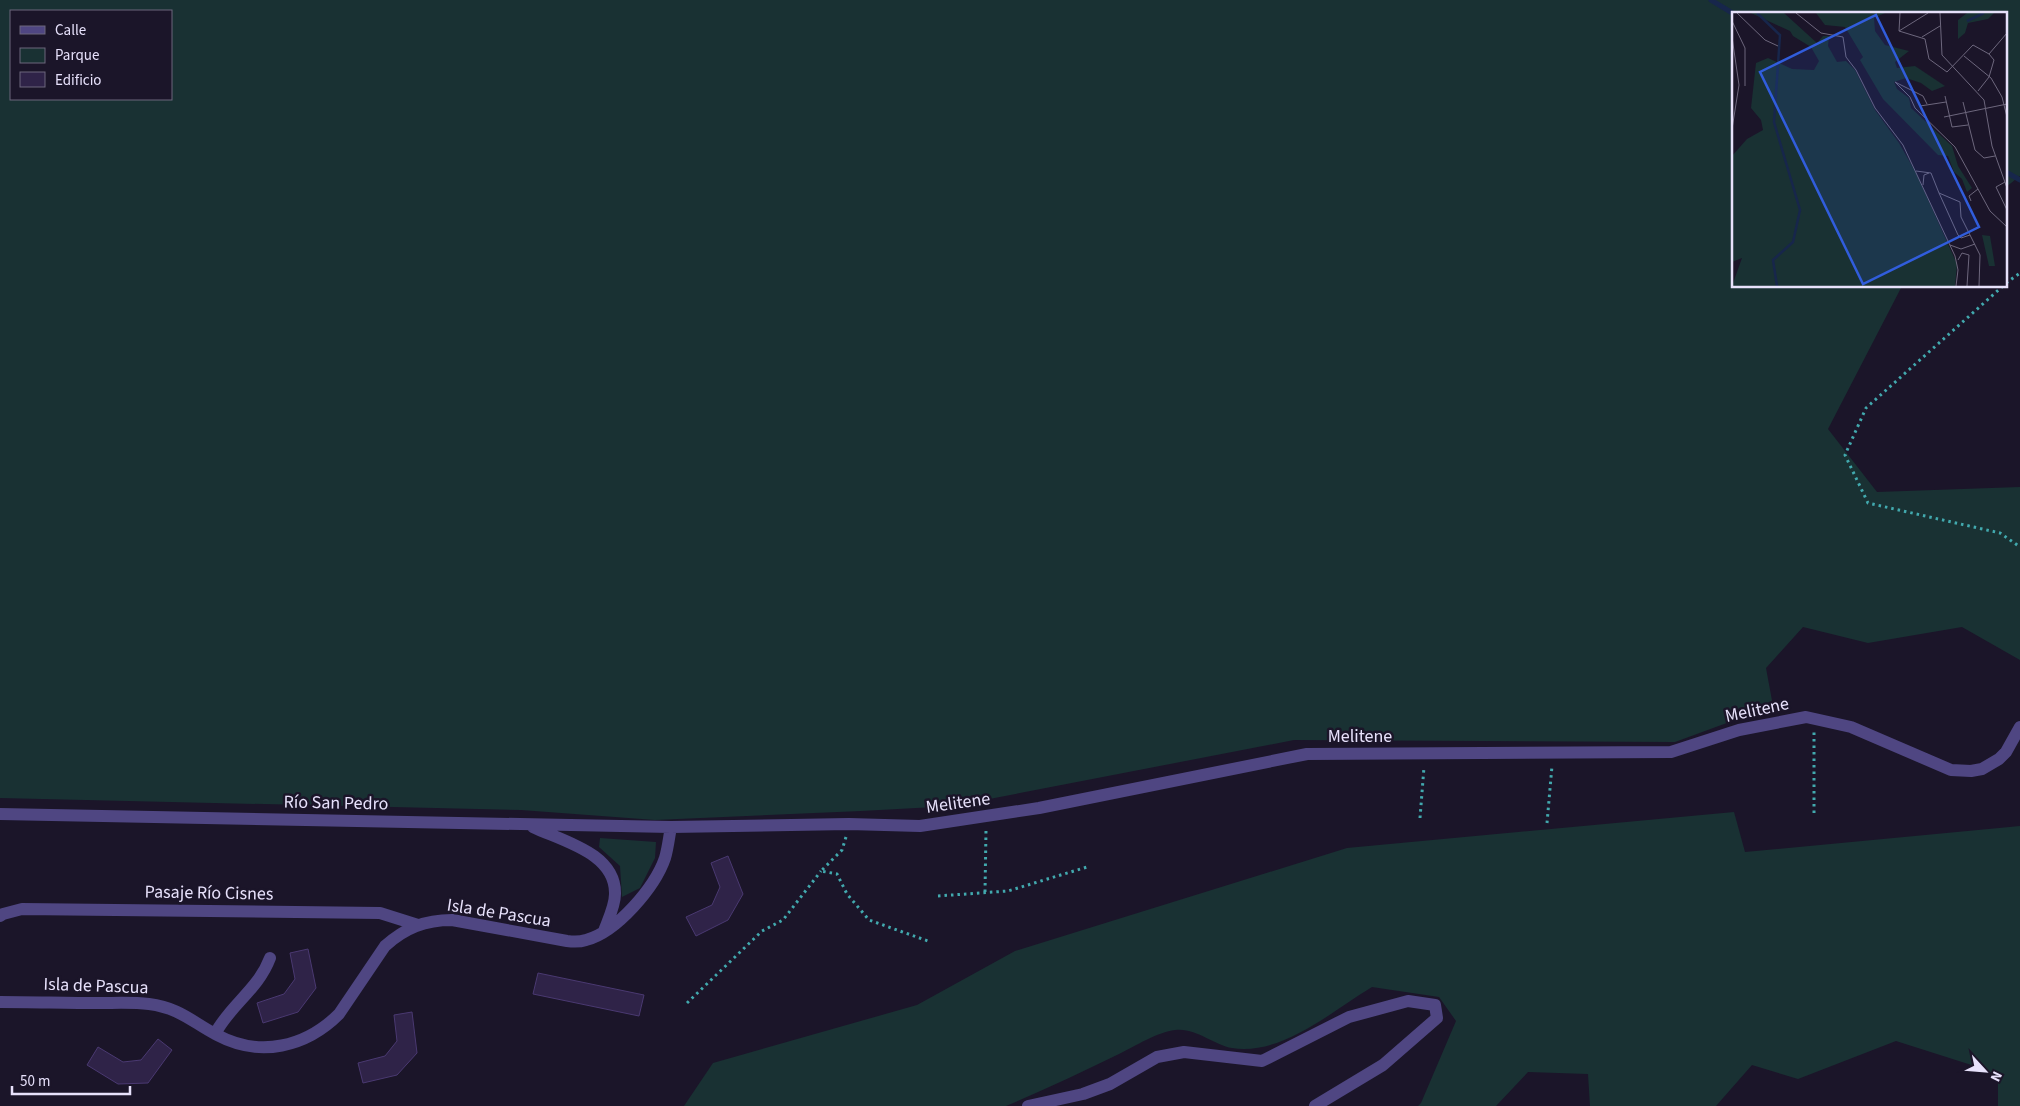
<svg xmlns="http://www.w3.org/2000/svg" width="2020" height="1106" viewBox="0 0 2020 1106" font-family="'Source Sans 3',sans-serif">
  <style>
    .green { fill: #193133; fill-rule: evenodd }
    .lines { fill: none; stroke-linecap: round; stroke-linejoin: round }
    .stream { stroke: #17264b; stroke-width: 5 }
    .building { fill: #2f2348; stroke: #4a3971 }
    .path { stroke: #42a9ae; stroke-width: 3; stroke-dasharray: 2.5 4; stroke-linecap: butt }
    .minor { stroke: #4f4682; stroke-width: 12 }
    .labels { text-anchor: middle; dominant-baseline: central; stroke-width: 5; stroke-linejoin: round; paint-order: stroke }
    .street-label { font-size: 18px; fill: #e7e1fb; stroke: #1b1529 }
    .inset-river { fill: none; stroke: #17264b; stroke-width: 2.5 }
    .inset-road { fill: none; stroke: #6d677d; stroke-width: 1 }
    .view { fill: #315ddc; fill-opacity: 0.15; stroke: #315ddc; stroke-width: 2.5 }
    .inset-edge { fill: none; stroke: #e7e1fb; stroke-width: 2.5 }
  </style>
  <rect width="100%" height="100%" fill="#1b1529"/>
  <path class="green" d="M0,0H2020V176L2006,187V14H1734V286H1902L1828,429L1877,492L2020,487V660L1962,627L1868,643L1803,627L1766,668L1773,706L1675,742L1294,740L953,806L861,811L655,820L521,810L0,798ZM171,11V99H11V11Z
    M1734,812L1745,852L2020,826V1106H1998V1082L1984,1069L1896,1041L1798,1079L1752,1065L1716,1106H1590L1588,1074L1528,1072L1496,1106H1418L1421,1103L1456,1021L1439,997L1372,987C1332,1011 1282,1056 1232,1048C1214,1045 1195,1027 1175,1030C1158,1032 1135,1046 1119,1054C1082,1072 1044,1090 1006,1106H684L713,1063L917,1005L1015,951L1347,848Z
    M600,838L656,842L655,858L640,888L622,897L620,866L599,847Z"/>
  <g class="lines">
    <path class="stream" d="M1711,0L1734,14
      M2006,172L2020,180"/>
  </g>
  <path class="building" d="M728,856L743,894L728,920L696,936L686,917L712,905L720,887L711,863Z
    M308,949L316,988L298,1012L263,1023L257,1003L284,994L295,979L290,953Z
    M538,973L644,995L639,1016L533,994Z
    M412,1012L417,1053L397,1075L363,1083L358,1063L385,1056L397,1041L394,1015Z
    M158,1039L172,1050L148,1083L118,1084L87,1065L98,1047L123,1062L141,1060Z"/>
  <g class="lines">
    <path class="path" d="M2006,283L2020,273
      M2003,286L1866,408L1845,455L1868,503L2000,533L2020,547
      M1814,813V732
      M1420,818L1424,767
      M1547,823L1552,766
      M846,837L842,850L821,871L837,874L847,894L869,920L928,941
      M985,892L986,830
      M938,896L1008,891L1087,867
      M687,1003L762,931L783,920L821,871"/>
    <path class="minor" d="M0,814L671,827L849,824L920,826L1039,808L1307,754L1671,752L1739,730L1806,717L1851,727L1951,770L1971,771L1982,769L1999,759L2006,752L2020,727
      M533,827C562,841 616,853 615,894C615,906 608,920 604,931
      M0,916L3,914L22,909L380,913L418,925
      M0,1002C33,1002 66,1003 99,1003C115,1003 133,1002 149,1004C180,1008 192,1022 217,1035C260,1058 306,1047 339,1014L385,946C405,928 425,920 452,920L567,941C574,942 580,942 586,940C617,932 655,887 665,858C668,848 669,837 671,827
      M215,1034C230,1005 258,990 270,958
      M1028,1106L1083,1094L1110,1084L1157,1057L1184,1052L1262,1061L1349,1017L1408,1001L1435,1005L1437,1018L1383,1065L1315,1106"/>
  </g>
  <g class="labels">
    <g class="street-label">
      <text transform="translate(1757 710) rotate(-12)">Melitene</text>
      <text x="1360" y="736">Melitene</text>
      <text transform="translate(336 803) rotate(1)">Río San Pedro</text>
      <text transform="translate(958 803) rotate(-8)">Melitene</text>
      <text transform="translate(209 893) rotate(1)">Pasaje Río Cisnes</text>
      <text transform="translate(499 913) rotate(9)">Isla de Pascua</text>
      <text transform="translate(96 986) rotate(2)">Isla de Pascua</text>
    </g>
  </g>
  <g transform="translate(1732 12)">
    <rect width="275" height="275" fill="#1b1529"/>
    <path d="M19,1H52L85,31L91,24H97L96,34L105,50L114,49L123,58L143,98L167,131L184,161L225,252L223,274H0L10,246L0,250V144L15,127L31,118L29,108L19,96L24,51L36,46L60,57L82,58L87,49L79,35L61,24L58,19ZM84,1H153L142,6L143,19L153,33L177,39L163,50L165,56L183,54L213,74L200,79L189,71L174,66L162,70L165,77L177,86L179,96L220,134L226,154L240,176L235,180L230,167L222,160L216,144L206,143L151,87L128,48L131,45L113,15L93,13ZM235,1H262L256,7L236,11L233,21L226,27V8ZM250,223L258,224L263,254H257Z" fill="#193133"/>
    <path class="inset-river" d="M25,1L48,23L42,110L68,198L61,230L41,248L45,274M235,9L252,1"/>
    <path class="inset-road" d="M5,1L33,28L46,34M64,1L89,21L111,25L114,45L124,58L143,96L171,133L223,244L226,258L224,274M168,1L167,19L193,27L197,47L215,60L241,33L257,42L275,21M208,1L210,43L252,88L260,134L275,176M0,9L13,36V74M167,19L196,1M0,25L7,73L0,117M190,25L208,14M232,44L259,66L270,85L275,105M246,79L257,65L262,48L257,42M213,84L220,115L236,113M231,90L243,138L252,146L263,144M195,92L191,84L163,70L178,85L183,96L223,135L258,199L275,215M188,94L214,90M212,105L275,92M184,159L199,161L207,181L228,190L229,205L248,243L247,274M273,170L264,175L275,198M191,173L192,163L197,161M207,181L226,223L229,226L238,223M239,189L237,184L246,177M218,233L229,237L243,232M226,248L230,241L237,243M235,274L237,243"/>
    <path class="view" d="M144,3L247,215L131,272L28,60Z"/>
    <rect width="275" height="275" class="inset-edge"/>
  </g>
  <rect x="10" y="10" width="162" height="90" fill="#1b1529" stroke="#6d677d"/>
  <rect x="20" y="26" width="25" height="8" fill="#4f4682" stroke="#6d677d"/>
  <text x="55" y="35" font-size="15" fill="#e7e1fb">Calle</text>
  <rect x="20" y="48" width="25" height="15" fill="#193133" stroke="#6d677d"/>
  <text x="55" y="60" font-size="15" fill="#e7e1fb">Parque</text>
  <rect x="20" y="72" width="25" height="15" fill="#2f2348" stroke="#6d677d"/>
  <text x="55" y="85" font-size="15" fill="#e7e1fb">Edificio</text>
  <g transform="translate(1985 1071) rotate(116)" stroke="#1b1529" stroke-width="4" paint-order="stroke">
  <path d="M0-4L9 19L0 12L-9 19Z" fill="#e7e1fb"/>
  <text y="-8" font-size="14" font-weight="bold" text-anchor="middle" fill="#e7e1fb">N</text>
  </g>
  <path d="M12 1086v8h118v-8" fill="none" stroke="#e7e1fb" stroke-width="2.5"/>
  <text x="20" y="1086" font-size="15" fill="#e7e1fb" stroke="#1b1529" stroke-width="4" paint-order="stroke">50 m</text>
</svg>
